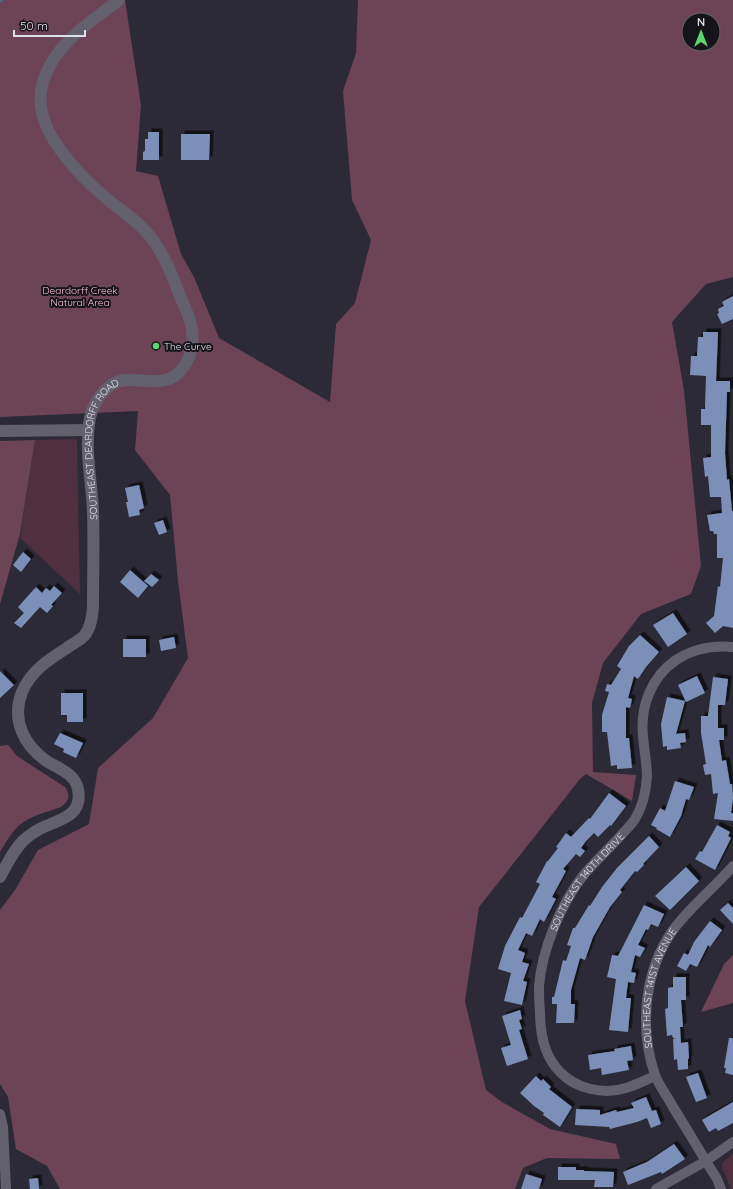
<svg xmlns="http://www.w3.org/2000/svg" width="733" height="1189" viewBox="0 0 733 1189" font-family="Quicksand,sans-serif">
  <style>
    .green { fill: #502f3e }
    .forest { fill: #6d4356; fill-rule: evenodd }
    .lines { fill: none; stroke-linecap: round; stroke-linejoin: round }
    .stream { stroke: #44738c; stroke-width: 3 }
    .building { fill: #7b8fb8; filter: url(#shadow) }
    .minor { stroke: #63606e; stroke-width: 10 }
    .tertiary { stroke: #63606e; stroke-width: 12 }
    .poi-dot { fill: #5bd56e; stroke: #151419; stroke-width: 1.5 }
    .labels { text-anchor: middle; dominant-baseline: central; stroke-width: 4; stroke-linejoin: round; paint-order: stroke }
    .park-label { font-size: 10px; fill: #fbbfd9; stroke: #151419 }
    .poi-label { font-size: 10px; fill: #e1e0e8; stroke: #151419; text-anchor: start }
    .street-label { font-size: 10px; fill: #e1e0e8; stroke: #151419 }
  </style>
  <defs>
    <filter id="shadow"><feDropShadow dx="3.5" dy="-3.5" stdDeviation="0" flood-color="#0009"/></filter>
  </defs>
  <rect width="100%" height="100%" fill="#2c2a36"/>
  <path class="green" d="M77,439L80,594L20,538L35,440Z
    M733,1154V1189H731L722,1167L723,1162Z"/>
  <path class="forest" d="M0,0H125L141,105L136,171L158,176L181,254L194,277L219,338L330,402L336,324L355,303L371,240L352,200L343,91L356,53L358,0H733V277L706,284L672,322L684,390L701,566L691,594L641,614L603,663L592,703L593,772L636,775L632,801L586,774L580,779L479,907L465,1001L486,1090L502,1102L550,1129L616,1144L620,1159L547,1158L523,1168L515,1189H60L47,1166L16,1149L8,1097L0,1084V910L15,890L38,850L89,824L98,768L153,718L188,658L178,581L170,495L135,450L138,411L0,417ZM689,20H713V44H689Z
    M35,440L20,534L0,604V441Z
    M8,745L17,756L65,787C71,795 69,801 61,807C48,812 32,815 21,824C12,831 6,842 0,852V746Z
    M733,955V1003L701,1012L724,964Z"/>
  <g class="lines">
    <path class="stream" d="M0,1L1,0"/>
  </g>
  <path class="building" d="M148,132H159V160H143V152L145,151V139H148Z
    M181,134H210L209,160H181Z
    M733,296V319L722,324L717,314L719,313L718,309L724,306L722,302Z
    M703,332H718L716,381H730V392H727L725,453L727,480L729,479L732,511H733V628L723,626L715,633L706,623L714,616L718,586L720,587L723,558H717V534H714L713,531H710L707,515L722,513L721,497H710L708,476L705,477L703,458L711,457V425H701V409H705V405L706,376L690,375L691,356H697L698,337H703Z
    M139,485L144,508L139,510L140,515L129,517L126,502H128L125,488Z
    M163,520L167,532L159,535L154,523Z
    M23,552L31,559L21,572L13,565Z
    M130,570L148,586L138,598L120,582Z
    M151,574L159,580L152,587L144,581Z
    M54,586L62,593L51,605L53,606L47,613L40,607L21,628L14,623L24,613L18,607L36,587L42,593L46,588L50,591Z
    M673,613L687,634L668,647L653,625Z
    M640,635L659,652L646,667L638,679L634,676L628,698L632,699L630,708L626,707V738H629L632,768L617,769V765L611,766L607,732H602V715L609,692L605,691L607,684L611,685L621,669L617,666L629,646Z
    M174,637L176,648L161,651L159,640Z
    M123,639H146V657H123Z
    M0,671L14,685L0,698Z
    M697,676L705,693L686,702L678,685Z
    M713,677L728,679L725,705H718V728H724V740H719L722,761L726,760L730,784H732L733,798L731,813H733V821L714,819L718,793L713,794L711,774L705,775L703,765L706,764L701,733V716H708Z
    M61,693H83V722H67V715H61Z
    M667,697L685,701L676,734L685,733L686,742L680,743L681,748L667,750V746L663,747L661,724Z
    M60,733L83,743L76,758L63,752L64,749L54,744Z
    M675,781L694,787L689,800L686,799L681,816L670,837L656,829L657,828L651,825L660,808L665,811Z
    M609,793L626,806L611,826L610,825L598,837L594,833L586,841L581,848L585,851L580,857L576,854L563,869L566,871L552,897L556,899L544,922L540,919L532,936L526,933L518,950L525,953L522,962L529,964L523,981L527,982L522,1005L504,1001L511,973L498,969L505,946L520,917L522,918L540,884L536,882L547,861H548L558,848L556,847L566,833L571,837L589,818L590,819Z
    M717,825L730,832L728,836L731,838L715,870L695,859L700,851L702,852Z
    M649,836L659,847L643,864L644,865L637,872L635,871L620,890L622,892L610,907L593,937L585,960L580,958L571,990V1004H575L574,1023H556L557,1004H552V997H554L563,960L566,961L571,946L567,945L573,928H575L589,905L590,906L602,887L617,868Z
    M686,867L699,881L670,910L655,896Z
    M728,903L733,908V924L720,910Z
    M644,905L664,914L658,927L651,924L648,930L646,929L638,945L645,948L640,957L635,955L631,972L636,973L634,983L628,982L626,998H631L628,1032L609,1030L616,979L607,977L612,955L618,956Z
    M710,921L722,930L710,947L708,945L697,967L690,964L686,971L677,966L684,953L688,955L694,942Z
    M673,977H686V1000H681L683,1027H680L681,1043L688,1042L689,1058L688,1059V1069L678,1070L677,1059L674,1060L673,1039L676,1038H673L672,1035L667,1036L665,1009L668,1008V988L673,987Z
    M520,1010L522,1019L519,1020L522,1029L519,1030L528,1059L507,1066L501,1048L511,1045L502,1016Z
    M729,1038H733V1075L725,1073L726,1068H724Z
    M631,1046L633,1060L627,1061L629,1070L602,1075L601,1068L590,1070L588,1055L615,1051L614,1049Z
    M698,1073L707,1098L696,1102L686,1077Z
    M536,1076L541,1081L543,1079L551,1087L549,1089L572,1107L560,1127L543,1115L544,1113L534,1106L520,1093Z
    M646,1097L652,1111L656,1110L661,1124L651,1128L647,1118L637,1122L610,1129L609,1127L575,1125L576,1109L600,1110V1115L616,1110L617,1112L634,1108L631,1103Z
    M733,1102V1123L718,1131L716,1128L709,1132L702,1120Z
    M674,1144L685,1159L662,1174L661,1172L628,1185L623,1172L647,1162Z
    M558,1167H576V1170H584V1171L614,1172L613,1187H594L595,1180H558Z
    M526,1174L542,1179L539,1189H521Z
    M38,1178L39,1189H30L29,1179Z"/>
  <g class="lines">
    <g class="minor">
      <path id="s1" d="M655,1076C646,1080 636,1085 626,1088C604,1095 576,1089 560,1072C544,1056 540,1034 540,1012C539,1003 539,995 539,986C542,950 560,906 582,877C595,861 610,848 623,833C627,829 632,824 635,819C643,806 646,791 647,777C647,764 644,750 643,736C640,707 651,677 676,660C693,649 713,645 733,647"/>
      <path d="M0,1114L3,1127L6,1189"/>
      <path d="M656,1189L706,1161L733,1142"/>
      <path id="s2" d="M721,1189L717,1179C702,1155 688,1131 673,1107C668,1097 659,1086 655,1075C639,1028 644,971 673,930C691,906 714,888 733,866"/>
    </g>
    <g class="tertiary">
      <path d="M0,431L88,430"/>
      <path id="s3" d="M0,877C7,864 14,849 25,839C31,834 39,829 46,826C63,819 83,814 78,789C75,774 60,769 48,762C24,746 11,720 22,692C31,671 48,660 67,648C72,644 79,641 84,636C91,628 92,617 93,607C93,575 94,543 93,512C92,483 85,453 89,424C90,414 94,404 100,396C119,371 135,383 159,381C185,379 195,351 192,329C190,318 185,307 180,296C172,275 164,253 149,235C137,220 120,210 106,198C81,177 44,139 41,106C39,90 44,75 52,62C67,36 96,18 119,0"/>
    </g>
  </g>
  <circle class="poi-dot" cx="156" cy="346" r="4"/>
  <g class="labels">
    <g class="park-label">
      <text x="80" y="290">Deardorff Creek<tspan x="80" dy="12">Natural Area</tspan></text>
    </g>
    <g class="poi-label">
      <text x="164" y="346">The Curve</text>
    </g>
    <g class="street-label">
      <text stroke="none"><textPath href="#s3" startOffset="526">SOUTHEAST DEARDORFF ROAD</textPath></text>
      <text stroke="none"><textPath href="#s1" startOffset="311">SOUTHEAST 140TH DRIVE</textPath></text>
      <text stroke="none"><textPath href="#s2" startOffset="222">SOUTHEAST 141ST AVENUE</textPath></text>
    </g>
  </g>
  <g transform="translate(701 32)"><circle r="19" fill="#151419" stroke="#67666c"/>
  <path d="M0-3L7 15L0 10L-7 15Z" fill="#5bd56e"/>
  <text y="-6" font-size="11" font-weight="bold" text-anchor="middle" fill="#e1e0e8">N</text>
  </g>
  <path d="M14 30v6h71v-6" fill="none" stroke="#e1e0e8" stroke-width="2"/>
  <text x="20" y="30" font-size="12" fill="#e1e0e8" stroke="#151419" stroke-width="3" paint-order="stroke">50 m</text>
</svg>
